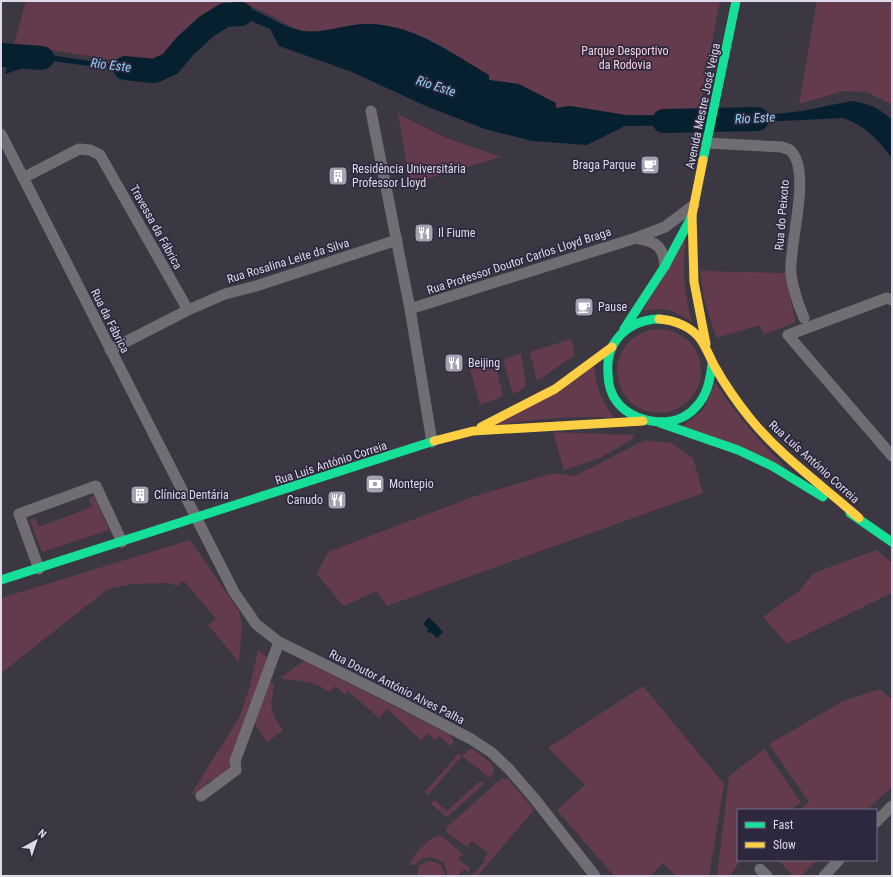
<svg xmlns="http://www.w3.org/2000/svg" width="893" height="877" viewBox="0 0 893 877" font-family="'Roboto Condensed',sans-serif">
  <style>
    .green { fill: #643b4c }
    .water { fill: #07202f }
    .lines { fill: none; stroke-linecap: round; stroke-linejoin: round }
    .river { stroke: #07202f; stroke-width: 24 }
    .street { stroke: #716e73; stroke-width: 11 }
    .fast { stroke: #16e098; stroke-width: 9 }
    .slow { stroke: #ffcf43; stroke-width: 9 }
    .labels { text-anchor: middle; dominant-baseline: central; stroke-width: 3.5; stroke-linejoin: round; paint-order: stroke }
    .park-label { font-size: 12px; fill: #f6d3de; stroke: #2e283f }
    .street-label { font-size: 12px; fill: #dedaea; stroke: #2e283f }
    .poi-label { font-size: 12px; fill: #dedaea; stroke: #2e283f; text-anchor: start }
    .water-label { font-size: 13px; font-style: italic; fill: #94d2f9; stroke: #2e283f }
  </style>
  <rect width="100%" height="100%" fill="#3b3844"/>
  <path class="green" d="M26,1H720L698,116L626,115L570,106L555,108L519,84L489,80L302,31C282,24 266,10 246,5C219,0 186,44 167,59C163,63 156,64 151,66L14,44Z
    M817,1H892V105L867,92L843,91L799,104Z
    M398,114L444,137L501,157L410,184Z
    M686,236C682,265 684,294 692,322C672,310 667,306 643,311Z
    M700,271L787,273L790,299L796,322L764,334L760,325L716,338L704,299Z
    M617 371a42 42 0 1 1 84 0a42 42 0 1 1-84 0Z
    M571,339L575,355L537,381L530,352Z
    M521,353L526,387L513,394L503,360Z
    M495,362L503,396L480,405L470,369Z
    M594,365C597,389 600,399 615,418C573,415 532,419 491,426Z
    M715,382C736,415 762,444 790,472L681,427L703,410Z
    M553,432L633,435L634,438L600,458L564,470Z
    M645,440L671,443L693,458L703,493L387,606L377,591L343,606L317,574L328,552L475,496L554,473L575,476Z
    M94,496L109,530L42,552L30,520L35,518L39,527L92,507L89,498Z
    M190,540L239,611L242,627L239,662L208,625L216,619L184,581L177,586L169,583L132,584L108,589L1,673V598Z
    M876,550L892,563V593L787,644L763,617L799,591L814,573Z
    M258,650L269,659L229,768L221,776L208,782L196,795L192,793L240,716L250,686Z
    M304,661L449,734L454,742L450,746L439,736L435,740L427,733L421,740L387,709L379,718L348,691L345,695L335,686L329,692C316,681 299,681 282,679L281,677Z
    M272,682L274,685C270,709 270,711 283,731L267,742L252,719L263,688Z
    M643,686L724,784L709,876H676L663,863L650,876H614L557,810L585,785L548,748Z
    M880,689L892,700V786L867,810H799L809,802L769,744L843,701Z
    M473,749L492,764L494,771L490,778L462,756L428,795L425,792L459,753L462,756L469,750Z
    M764,749L801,802L790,810H738V860H741L730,876H717L729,776Z
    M501,779H508L534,810L479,874L481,876H472L485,861L483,860L488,853L472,841L467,847L447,833L446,828Z
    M480,781L484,784L447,817L430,803L434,800L447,811Z
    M440,835L463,854L458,859L471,869L468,872L464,869L458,876H448L444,864C435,855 423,855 415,865H410C412,855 429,838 440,835Z
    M778,860H817L801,876H793Z
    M428,861C438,861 444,866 445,876H417L419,866Z"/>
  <path class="water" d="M244,7C264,12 282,28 303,31C326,34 350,22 373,24C416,26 453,54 489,75V80L519,84L556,103V108L570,106L626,115L698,116L696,125L625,126L587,145L532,141L485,129L428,107L352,72L279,46L270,29L244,18L222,23L175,68L158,75L52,61L43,62L5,74L12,49L154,71L170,64L186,45L228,11Z
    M851,101C867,103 880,108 892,120V158C878,140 865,125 843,118L724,124L727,115H767L802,111Z
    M429,617L443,632L437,638L432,633L427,632L428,629L423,624Z"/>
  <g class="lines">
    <path class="river" d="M1,55L42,58
      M125,68L154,71L170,64L186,45L207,26L225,15L241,14
      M664,121L757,119"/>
    <path class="street" d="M371,111L410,309L432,442
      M1,134L234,592L256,624L279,642L396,700L471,739L491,752L509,769L534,798L595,876
      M707,143L782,147C784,148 788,149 790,150C813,171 788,246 791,274C793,290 798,304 804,318
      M23,178L79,149L90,150L100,155L188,310
      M636,238C656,242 663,245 665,266
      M892,300L887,298L788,335L892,456
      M410,309L636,238L665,227L694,205
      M110,350L188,310L225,294L256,286L397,240
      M39,569L19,514L96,486L122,542
      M201,796L236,770L235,761L279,642
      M876,822L892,806
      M760,869L767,876
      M824,876L839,860"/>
    <path class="fast" d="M703,160L736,1
      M659,319C643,319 627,326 617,339C609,349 607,361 608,373C608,383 610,393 617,402C634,424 675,430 695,408C707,396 710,381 712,364
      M624,329L665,266L692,216
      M660,423L738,450L772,466L823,497
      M850,513L892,542
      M1,580L434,441"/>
    <path class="slow" d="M703,160L692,215L694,282L706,344
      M659,319C675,320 692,327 701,340C707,349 710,358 715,367C725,385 737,402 749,417C780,456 822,485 859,518
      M481,427L555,389L612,347
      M434,441L473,431L643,421"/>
  </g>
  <defs>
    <g id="cafe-square" transform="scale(1)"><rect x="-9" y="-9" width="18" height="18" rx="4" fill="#a5a1b0" stroke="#2e283f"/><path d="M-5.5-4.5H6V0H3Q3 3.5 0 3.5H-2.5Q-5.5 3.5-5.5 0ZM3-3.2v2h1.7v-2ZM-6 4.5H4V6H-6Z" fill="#fff"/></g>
    <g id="building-square" transform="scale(1)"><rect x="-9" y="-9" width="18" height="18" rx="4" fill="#a5a1b0" stroke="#2e283f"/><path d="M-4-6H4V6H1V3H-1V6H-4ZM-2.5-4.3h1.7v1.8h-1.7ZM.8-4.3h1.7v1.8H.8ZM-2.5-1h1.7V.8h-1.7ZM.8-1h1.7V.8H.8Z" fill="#fff"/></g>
    <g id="restaurant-square" transform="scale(1)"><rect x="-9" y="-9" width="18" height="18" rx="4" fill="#a5a1b0" stroke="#2e283f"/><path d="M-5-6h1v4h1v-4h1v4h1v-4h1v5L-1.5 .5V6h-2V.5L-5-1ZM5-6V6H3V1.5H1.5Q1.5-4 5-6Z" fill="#fff"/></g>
    <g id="bank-square" transform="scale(1)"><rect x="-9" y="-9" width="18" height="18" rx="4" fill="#a5a1b0" stroke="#2e283f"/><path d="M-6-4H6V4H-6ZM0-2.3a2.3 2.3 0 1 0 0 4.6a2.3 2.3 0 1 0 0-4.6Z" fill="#fff"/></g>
  </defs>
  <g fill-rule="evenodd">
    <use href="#cafe-square" x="650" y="165"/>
    <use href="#building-square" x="338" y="176"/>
    <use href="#restaurant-square" x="424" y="233"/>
    <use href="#cafe-square" x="584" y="307"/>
    <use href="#restaurant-square" x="454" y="363"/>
    <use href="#bank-square" x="375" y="484"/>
    <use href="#building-square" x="140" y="495"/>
    <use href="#restaurant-square" x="337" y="500"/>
  </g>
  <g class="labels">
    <g class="park-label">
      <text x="625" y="51">Parque Desportivo<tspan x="625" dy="14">da Rodovia</tspan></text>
    </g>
    <g class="street-label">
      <text transform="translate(703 106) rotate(-78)">Avenida Mestre José Veiga</text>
      <text transform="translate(782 215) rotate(-85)">Rua do Peixoto</text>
      <text transform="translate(156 227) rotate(61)">Travessa da Fábrica</text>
      <text transform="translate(288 261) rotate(-17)">Rua Rosalina Leite da Silva</text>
      <text transform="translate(519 261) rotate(-18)">Rua Professor Doutor Carlos Lloyd Braga</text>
      <text transform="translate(110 321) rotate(63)">Rua da Fábrica</text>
      <text transform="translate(814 462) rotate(42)">Rua Luís António Correia</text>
      <text transform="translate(331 463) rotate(-18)">Rua Luís António Correia</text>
      <text transform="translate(397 687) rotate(27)">Rua Doutor António Alves Palha</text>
    </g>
    <g class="poi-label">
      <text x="636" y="165" text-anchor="end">Braga Parque</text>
      <text x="352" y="169">Residência Universitária<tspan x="352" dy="14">Professor Lloyd</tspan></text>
      <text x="438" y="233">Il Fiume</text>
      <text x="598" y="307">Pause</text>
      <text x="468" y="363">Beijing</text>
      <text x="389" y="484">Montepio</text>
      <text x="154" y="495">Clínica Dentária</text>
      <text x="323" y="500" text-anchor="end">Canudo</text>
    </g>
    <g class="water-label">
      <text transform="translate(111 65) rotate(7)">Rio Este</text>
      <text transform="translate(436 86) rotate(18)">Rio Este</text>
      <text transform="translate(755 118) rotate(-3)">Rio Este</text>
    </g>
  </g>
  <rect width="893" height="877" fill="none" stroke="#dedaea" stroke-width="4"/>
  <rect x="737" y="809" width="140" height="52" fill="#2e283f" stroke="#746f83"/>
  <rect x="745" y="822" width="20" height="6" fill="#16e098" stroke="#746f83"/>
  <text x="773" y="829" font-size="12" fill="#dedaea">Fast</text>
  <rect x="745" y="842" width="20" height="6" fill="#ffcf43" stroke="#746f83"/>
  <text x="773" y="849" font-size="12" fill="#dedaea">Slow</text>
  <g transform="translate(36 841) rotate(40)" stroke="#2e283f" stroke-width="3" paint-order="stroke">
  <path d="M0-3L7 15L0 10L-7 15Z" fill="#dedaea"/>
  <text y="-6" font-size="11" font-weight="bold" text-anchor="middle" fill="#dedaea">N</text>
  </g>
</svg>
